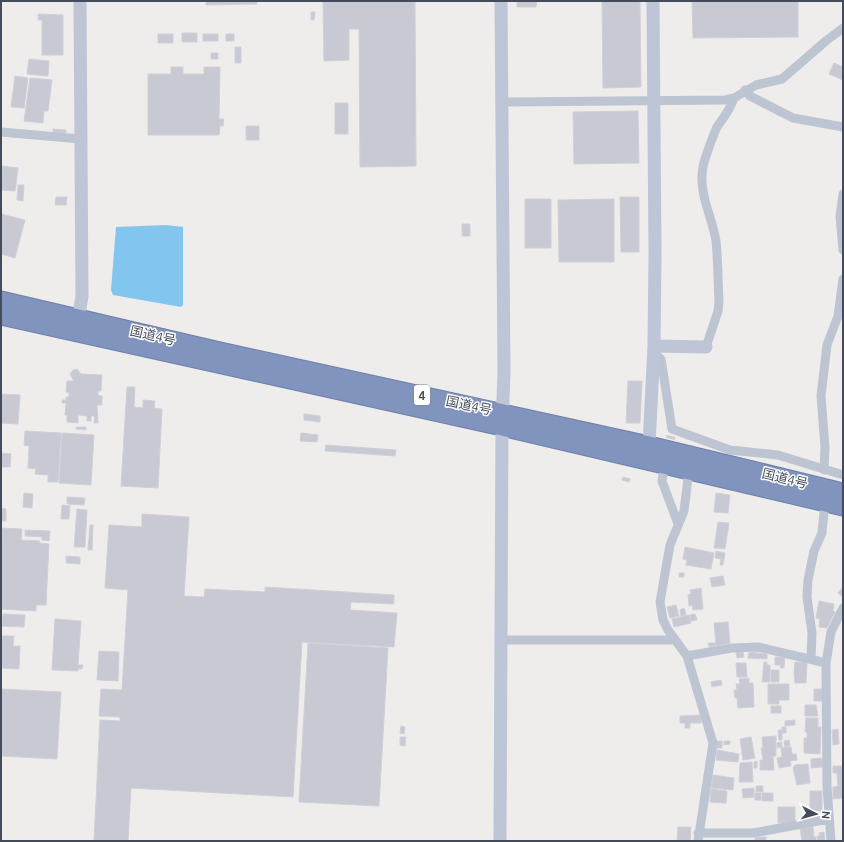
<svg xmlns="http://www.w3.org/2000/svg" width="844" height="842" viewBox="0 0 844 842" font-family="Ubuntu,'Noto Sans JP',sans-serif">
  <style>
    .water { fill: #82c5ee }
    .building { fill: #c8c9d2; stroke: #cfd0d8 }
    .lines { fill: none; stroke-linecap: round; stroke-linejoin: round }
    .street-tunnel { stroke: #cdcccf; stroke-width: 9; stroke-dasharray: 9 4.5; stroke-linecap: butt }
    .highway-casing { stroke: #6c7fa9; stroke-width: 19 }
    .street { stroke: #bec5d2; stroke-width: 9 }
    .secondary { stroke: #bdc5d6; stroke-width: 13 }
    .highway { stroke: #8194be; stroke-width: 17 }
    .labels { text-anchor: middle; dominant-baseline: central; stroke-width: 3; stroke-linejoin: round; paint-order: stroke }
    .shield { fill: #fff; stroke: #7c818c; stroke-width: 1 }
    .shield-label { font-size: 12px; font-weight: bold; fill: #444b5a }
    .street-label { font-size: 13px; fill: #444b5a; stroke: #fff }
  </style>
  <rect width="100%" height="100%" fill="#efecec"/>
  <path class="water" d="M166,225L183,227V305L181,307L113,295L111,290L116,227Z"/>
  <path class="building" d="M206,1H257V4L206,5Z
    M323,1H415L416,166L360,167L359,29H349V60L324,61Z
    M517,1H537L536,7H517Z
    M602,1H640L641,87L603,88Z
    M692,1H798V37L693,38Z
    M311,12H315L314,20H311Z
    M38,14L63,15V55H42V20H38Z
    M182,33H197V42H182Z
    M158,34H173V43H158Z
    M203,34H218V41H203Z
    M226,34H234V41H226Z
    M235,47H241V63H235Z
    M211,53H218V59H211Z
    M29,59L49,61L48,76L27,74Z
    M834,63L843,67V80L829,74Z
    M171,67H183V74H204V67H220L219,119H224L223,126H220L219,135H148V74H171Z
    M15,76L28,78L24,108L11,107Z
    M30,78L52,80L48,111H44L43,123L24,121Z
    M335,103H348V134H335Z
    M638,111L639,163L574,164L573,112Z
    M246,126H259V140H246Z
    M53,129L66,130V133L53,132Z
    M2,166L18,168L15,191L1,190Z
    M18,185H24L23,201L17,200Z
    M56,197H67L66,205H55Z
    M620,197H639V252H621Z
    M525,199H551V248H525Z
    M614,199V262H559L558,200Z
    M1,214L25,220L15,258L1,254Z
    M462,224H470V236H462Z
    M77,369L81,374L102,375L101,391H98V395L102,396V405H97L98,423H94L95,416H91V421H87V416L78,415V423L67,422V415H65L66,403H62V400H66V397H69V393L66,392L67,381H74L70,374L73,370Z
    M628,381H642L640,423H626Z
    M127,387H135L134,407L143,408V400L155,401L154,408L162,409L158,488L121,486Z
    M1,394L20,395L18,424L1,423Z
    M304,414L320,416V422L304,420Z
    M76,427H86V430L76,429Z
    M25,431L61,433L58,482H48V475L35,474L36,469L28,468L29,446L24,445Z
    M62,433L94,435L91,485L59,483Z
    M301,433L318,435L317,442L300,441Z
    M326,445L396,450L395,456L325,451Z
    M1,453L11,454L10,467H1Z
    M623,477L630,479L629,482L622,480Z
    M24,493L33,494L32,508L23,507Z
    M716,493L730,495L728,513L714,512Z
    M67,497L85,498L84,505L67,504Z
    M62,505L70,506L69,519H61Z
    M1,508L6,509V521H1Z
    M77,509L87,510L85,547H74Z
    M142,514L189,517L184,596L204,597L205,589L265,592V587L394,595V604L351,602L350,610L397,613L394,647L302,642L293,797L131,788L128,841H94L100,720L120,721V717L99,716L101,689L122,690L128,590L105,588L109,525L142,527Z
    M718,522L729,523L725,549L714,548Z
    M90,525H93L92,550H88Z
    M2,528L22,529L21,540L40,541L39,543L49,544L46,605H36V611L1,609Z
    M25,530L50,531L49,541L42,540V537L25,536Z
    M685,547L714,553L711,569L686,565L687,560L683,559Z
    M716,551L725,553L723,565H720L721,559L715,558Z
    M66,556L80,557V564L66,563Z
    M679,573H684V577H679Z
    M723,576L725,585L712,587L710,578Z
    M843,587V597L838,593Z
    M701,588L703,609L693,610L692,605L689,606L688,595L691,594L690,590Z
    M819,601L834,604L833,611L835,612L827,628L819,627L820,619L816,618Z
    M676,605L679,616L670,618L667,607Z
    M684,608L686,615L681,616L680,610Z
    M3,614L25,615L24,627L2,626Z
    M695,614L697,620L691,621L690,615Z
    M689,615L691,623L674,627L672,619Z
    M55,619L81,621L78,665H83L82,669H78V671L52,670Z
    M728,622L730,643L709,647L708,643H716L714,623Z
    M1,636H14L13,646H20L19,669L1,668Z
    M308,643L388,648L379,806L299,802Z
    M99,651L119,652L118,681L97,680Z
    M736,652H743L744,657L737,658Z
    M749,652L767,654V659L748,658Z
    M775,657H785L784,668H780L781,665H775Z
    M764,662H767V665H770V682H762Z
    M795,662H807L806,683H795L794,673Z
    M736,663H746L747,677H737Z
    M771,670H779V682H771Z
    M749,678V683H753L754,707L738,708L737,698H735L734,690H737L736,684H740L739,679Z
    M721,680L722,685L712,687L711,682Z
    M768,684H789V700H779V704H768Z
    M1,689L61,692L57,759L1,756Z
    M814,689H823L822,701H814Z
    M805,705H816L818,716H805Z
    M771,706H781V713H771Z
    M701,715V723H690V728H685V723H680V716Z
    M806,718H818V727H821L820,754L804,753V738H807V732H805Z
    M795,720V725L785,726V721Z
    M401,726L405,727L404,734L400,733Z
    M782,727H786V733H782Z
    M838,729L839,744L833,745L832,730Z
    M778,730H782V740H779Z
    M776,736V756H773L774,770H760V760H763L761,748H763L762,737Z
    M400,737H406L405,746L400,745Z
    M751,737L755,758L743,760L740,739Z
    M789,740L790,746L785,747L784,741Z
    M716,741H722V748H716Z
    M724,741H730V744L724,745Z
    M782,742V747L777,748V743Z
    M791,747L792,754H796L797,760L790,761L791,766L779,768L777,758L782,757L781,748Z
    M717,750L739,754L738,762L716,760Z
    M822,758L823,767L811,768V759Z
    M757,761V768H754V762Z
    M752,762L753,782H739L740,763Z
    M808,764L810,783L797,785L793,768L795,765Z
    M833,766H843V798L833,799V787L838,786L837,773H833Z
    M713,775L734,778L733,790L711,788Z
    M756,786H763V792H756Z
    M754,788V797L743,798L742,789Z
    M711,789L727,791L726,803L710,802Z
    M810,791H822V811H810Z
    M755,793H761V800H755Z
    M762,793H773V801H762Z
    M778,807H795V823H778Z
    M678,827H691L690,841H677Z
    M813,827L814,837H816V841H802L800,828Z
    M824,832L825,841H818L817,836H820L819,833Z
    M755,837H766V841H755Z"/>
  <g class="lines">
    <path class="street-tunnel" d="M667,452L671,436"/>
    <g class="highway-casing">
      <path id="highway" d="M1,300L220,351L649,445L843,492
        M1,316L502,427L843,507"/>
    </g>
    <path class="street" d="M745,90L750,96L793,118L843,127
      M502,102L725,100L734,98L756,85L782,79L827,40L843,28
      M1,132L81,139
      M843,194L840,216L843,250
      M706,347L718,311L719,302C718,282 718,261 716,241C712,216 698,193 703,167C704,160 714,133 717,127C724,117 730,110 734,98
      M653,353L661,359L672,429L730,450L778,455L843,475
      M689,470L684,511L670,545L660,602L663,620L668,630L687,656L713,743L698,841
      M824,470L825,447L821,396L827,345L838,316L843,279
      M663,475L662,481L678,524
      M501,640H674
      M687,656L732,648L758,647L826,663
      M811,659L812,633L807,597L808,580L814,551L822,533L825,502
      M698,833H753L829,819
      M831,841L827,786L826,663L831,632L843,608"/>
    <path class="secondary" d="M77,327L82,296L80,1
      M654,346L706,347
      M649,445L654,346L655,254L653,1
      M500,841L502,427L504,372L501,1"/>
    <use href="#highway" class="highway"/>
  </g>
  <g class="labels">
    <rect class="shield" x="414" y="385" width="16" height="20" rx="3"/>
    <g class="shield-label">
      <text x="422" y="395">4</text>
    </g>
    <g class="street-label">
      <text transform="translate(153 335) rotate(13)">国道4号</text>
      <text transform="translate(469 405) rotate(12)">国道4号</text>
      <text transform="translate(785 478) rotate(14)">国道4号</text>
    </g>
  </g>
  <rect width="844" height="842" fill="none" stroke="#444b5a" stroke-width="4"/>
  <g transform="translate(816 814) rotate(96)" stroke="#ffffff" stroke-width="3" paint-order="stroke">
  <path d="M0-3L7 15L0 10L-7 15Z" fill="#444b5a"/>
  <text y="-6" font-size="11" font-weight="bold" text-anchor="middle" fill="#444b5a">N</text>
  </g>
</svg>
